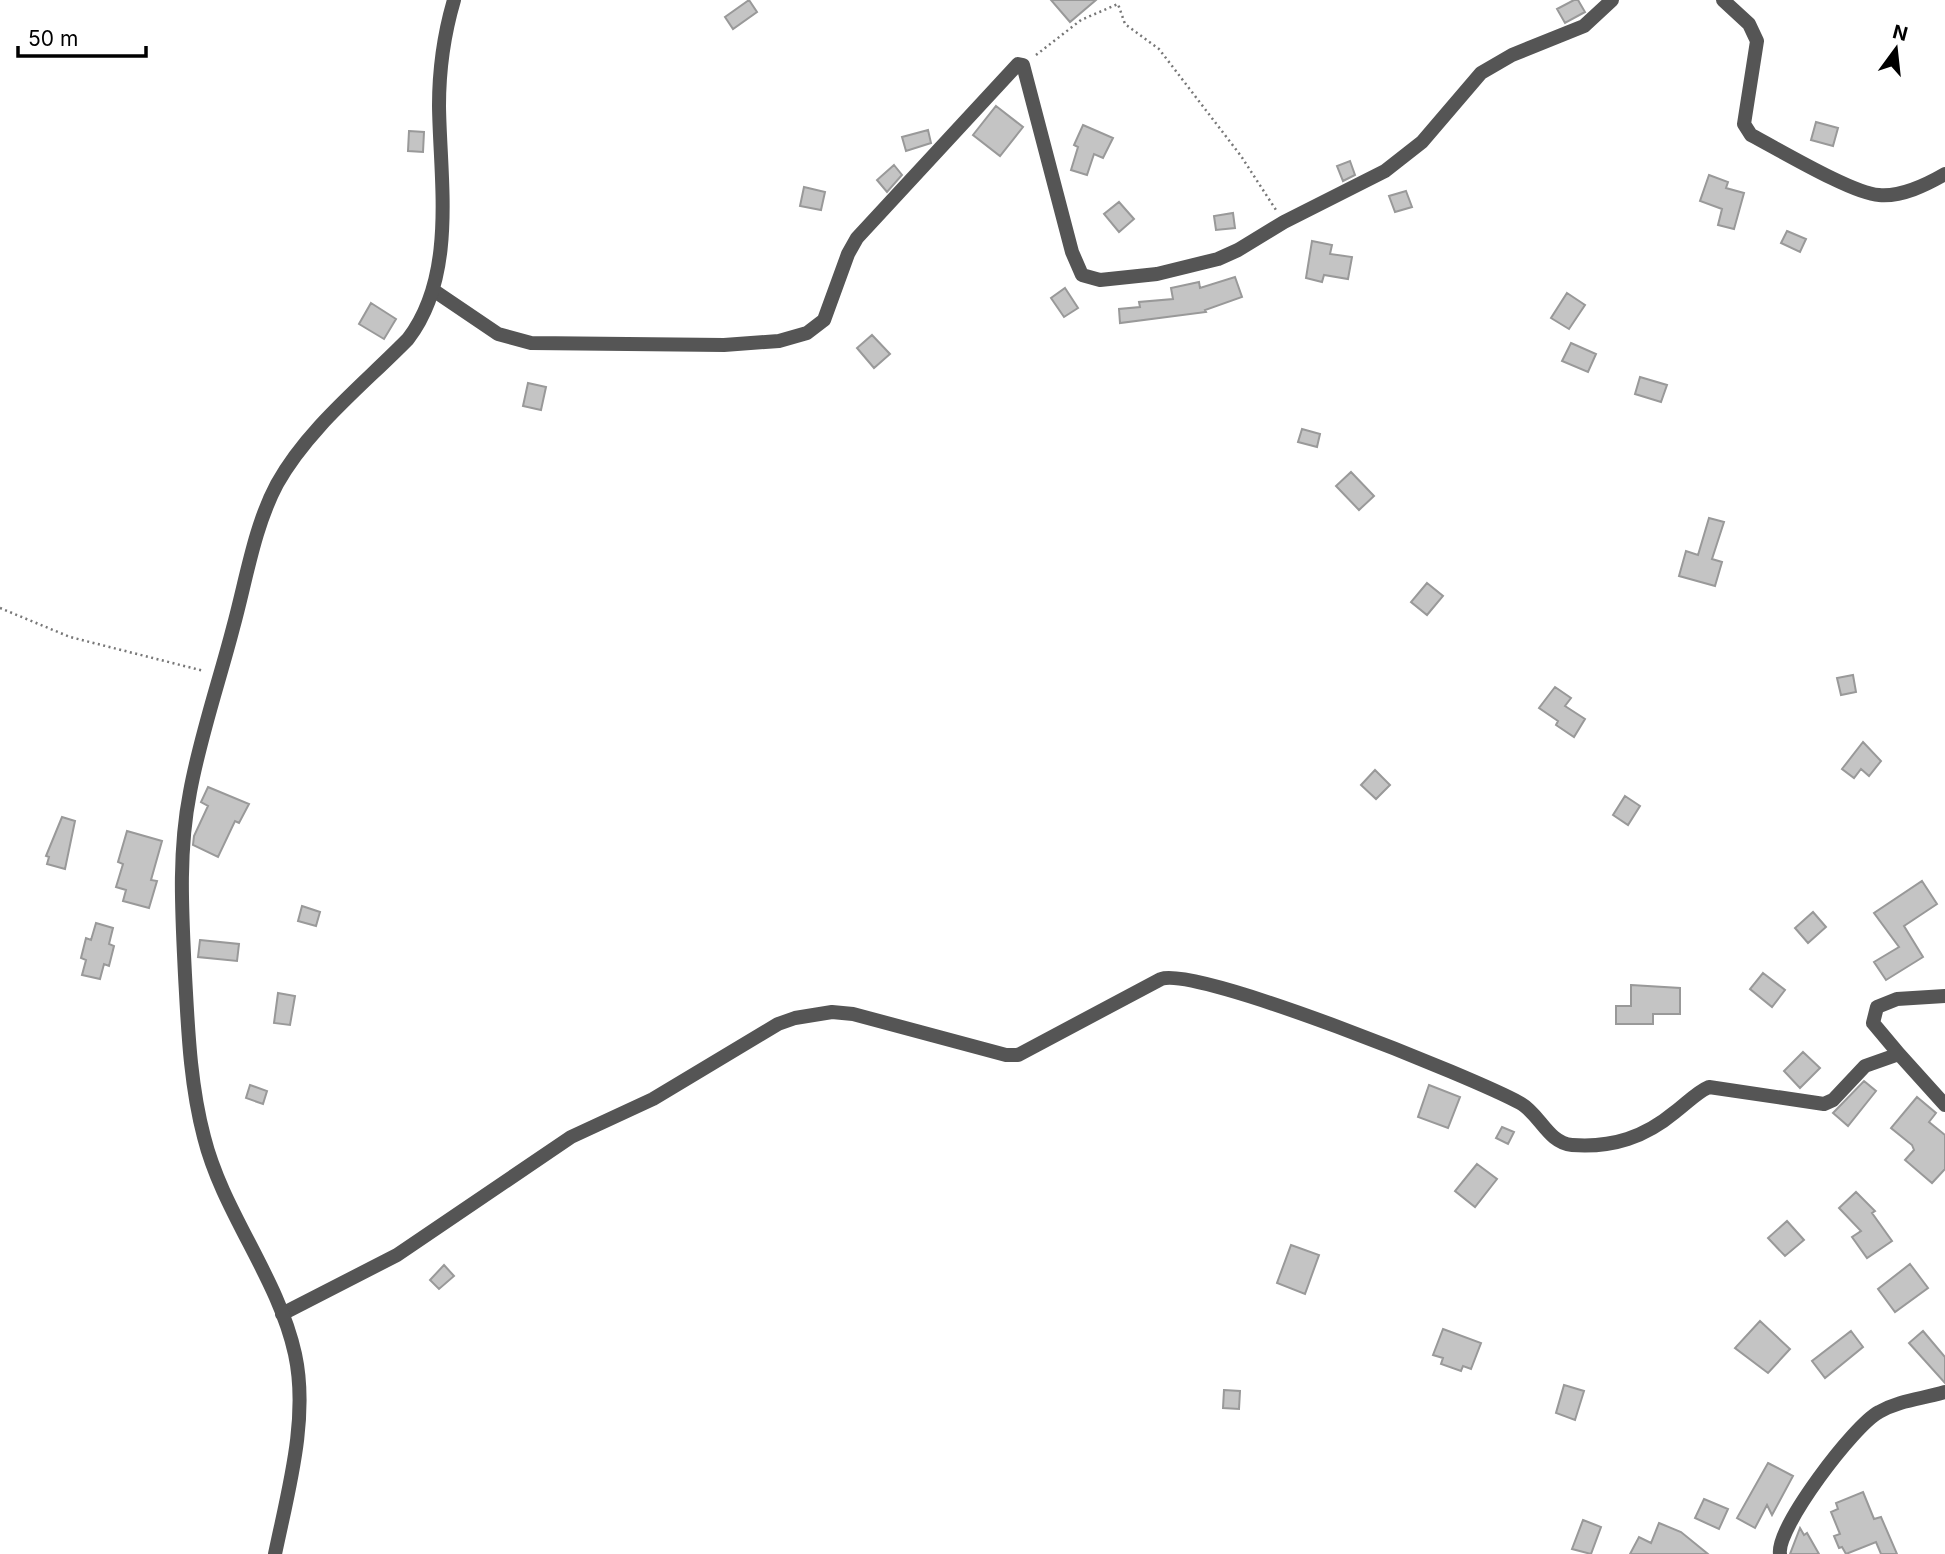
<svg xmlns="http://www.w3.org/2000/svg" width="1945" height="1554" viewBox="0 0 1945 1554" font-family="Inter,sans-serif">
	<style>
		.building { fill: #c4c4c4; stroke: #999; stroke-width: 2 }
		.lines { fill: none; stroke-linecap: round; stroke-linejoin: round }
		.path { stroke: #777; stroke-width: 2.5; stroke-dasharray: 2 3.5; stroke-linecap: butt }
		.minor { stroke: #555; stroke-width: 14 }
		.tertiary { stroke: #555; stroke-width: 14 }
	</style>
	<rect width="100%" height="100%" fill="#fff"/>
	<path class="building" d="M 749,0 L 757,12 L 733,29 L 725,17 Z
		M 1051,0 L 1096,0 L 1070,22 Z
		M 1574,0 L 1578,0 L 1585,12 L 1565,23 L 1557,9 Z
		M 996,106 L 1023,127 L 1000,156 L 973,135 Z
		M 1816,122 L 1838,128 L 1833,146 L 1811,140 Z
		M 1083,125 L 1113,138 L 1103,158 L 1094,154 L 1087,175 L 1071,170 L 1078,147 L 1074,145 Z
		M 928,130 L 931,143 L 906,151 L 902,137 Z
		M 409,131 L 424,132 L 423,152 L 408,151 Z
		M 1350,161 L 1355,175 L 1343,181 L 1337,166 Z
		M 894,165 L 902,175 L 887,192 L 877,180 Z
		M 1709,175 L 1728,182 L 1726,188 L 1744,193 L 1734,229 L 1718,225 L 1722,209 L 1700,201 Z
		M 804,187 L 825,192 L 821,210 L 800,206 Z
		M 1406,191 L 1412,207 L 1395,212 L 1389,196 Z
		M 1119,202 L 1134,219 L 1119,232 L 1104,214 Z
		M 1233,213 L 1235,228 L 1216,230 L 1214,216 Z
		M 1787,231 L 1806,239 L 1800,252 L 1781,243 Z
		M 1312,241 L 1332,245 L 1330,254 L 1352,257 L 1348,279 L 1324,275 L 1322,282 L 1306,278 Z
		M 1235,277 L 1242,297 L 1205,310 L 1206,312 L 1120,323 L 1119,309 L 1140,307 L 1139,302 L 1173,299 L 1171,288 L 1199,282 L 1200,288 Z
		M 1065,288 L 1078,308 L 1064,317 L 1051,298 Z
		M 1567,293 L 1585,305 L 1569,329 L 1551,318 Z
		M 371,303 L 396,319 L 384,339 L 359,324 Z
		M 872,335 L 890,354 L 874,368 L 857,348 Z
		M 1571,343 L 1596,354 L 1588,372 L 1562,361 Z
		M 1640,377 L 1667,385 L 1661,402 L 1635,394 Z
		M 528,383 L 546,387 L 541,410 L 523,406 Z
		M 1302,429 L 1320,434 L 1317,447 L 1298,442 Z
		M 1351,472 L 1374,496 L 1359,510 L 1336,486 Z
		M 1709,518 L 1724,522 L 1712,559 L 1722,562 L 1715,586 L 1679,576 L 1686,551 L 1698,555 Z
		M 1427,583 L 1443,596 L 1427,615 L 1411,602 Z
		M 1853,675 L 1856,692 L 1841,695 L 1837,678 Z
		M 1555,687 L 1571,698 L 1565,706 L 1585,719 L 1574,737 L 1556,725 L 1558,721 L 1539,708 Z
		M 1863,742 L 1881,761 L 1869,776 L 1861,769 L 1854,778 L 1842,769 Z
		M 1375,770 L 1390,785 L 1376,799 L 1361,785 Z
		M 208,787 L 249,804 L 239,823 L 235,821 L 218,857 L 193,845 L 194,836 L 208,806 L 201,802 Z
		M 1625,796 L 1640,806 L 1628,825 L 1613,815 Z
		M 62,817 L 75,821 L 65,869 L 47,864 L 49,857 L 46,856 Z
		M 127,831 L 162,841 L 151,880 L 157,881 L 149,908 L 123,901 L 126,890 L 116,887 L 123,864 L 118,862 Z
		M 1922,881 L 1937,904 L 1904,926 L 1923,957 L 1886,980 L 1874,962 L 1899,947 L 1874,913 Z
		M 302,906 L 320,912 L 316,926 L 298,921 Z
		M 1813,912 L 1826,927 L 1808,943 L 1795,928 Z
		M 96,923 L 113,928 L 109,944 L 114,946 L 109,966 L 104,964 L 100,979 L 82,975 L 86,960 L 81,958 L 86,938 L 91,940 Z
		M 200,940 L 239,944 L 237,961 L 198,957 Z
		M 1763,973 L 1785,990 L 1772,1007 L 1750,989 Z
		M 1631,985 L 1680,988 L 1680,1014 L 1653,1014 L 1653,1024 L 1616,1024 L 1616,1006 L 1631,1006 Z
		M 278,993 L 295,996 L 290,1025 L 274,1023 Z
		M 1803,1052 L 1820,1068 L 1800,1088 L 1784,1071 Z
		M 1864,1081 L 1876,1091 L 1848,1126 L 1833,1113 Z
		M 250,1085 L 267,1091 L 263,1104 L 246,1098 Z
		M 1429,1085 L 1460,1097 L 1448,1128 L 1418,1117 Z
		M 1917,1097 L 1936,1113 L 1929,1122 L 1945,1135 L 1945,1169 L 1932,1183 L 1905,1160 L 1914,1150 L 1912,1145 L 1891,1128 Z
		M 1502,1127 L 1514,1132 L 1508,1144 L 1496,1138 Z
		M 1477,1164 L 1497,1179 L 1475,1207 L 1455,1191 Z
		M 1856,1192 L 1875,1211 L 1872,1213 L 1892,1241 L 1867,1258 L 1852,1237 L 1861,1231 L 1839,1208 Z
		M 1787,1221 L 1804,1240 L 1785,1256 L 1768,1238 Z
		M 1291,1245 L 1319,1255 L 1305,1294 L 1277,1283 Z
		M 1910,1264 L 1928,1288 L 1895,1312 L 1878,1289 Z
		M 444,1265 L 454,1276 L 439,1289 L 430,1280 Z
		M 1760,1321 L 1790,1349 L 1768,1373 L 1735,1348 Z
		M 1443,1329 L 1481,1343 L 1471,1369 L 1463,1366 L 1461,1371 L 1441,1364 L 1443,1358 L 1433,1355 Z
		M 1851,1331 L 1863,1347 L 1825,1378 L 1812,1361 Z
		M 1923,1331 L 1945,1357 L 1945,1383 L 1909,1343 Z
		M 1564,1385 L 1584,1391 L 1575,1420 L 1556,1413 Z
		M 1224,1390 L 1240,1391 L 1239,1409 L 1223,1408 Z
		M 1768,1463 L 1793,1476 L 1772,1515 L 1767,1505 L 1755,1528 L 1737,1518 Z
		M 1863,1492 L 1874,1519 L 1881,1517 L 1897,1554 L 1881,1554 L 1876,1542 L 1846,1554 L 1842,1547 L 1839,1548 L 1834,1536 L 1840,1534 L 1831,1512 L 1838,1509 L 1836,1503 Z
		M 1704,1499 L 1728,1509 L 1719,1529 L 1695,1518 Z
		M 1583,1520 L 1601,1527 L 1591,1554 L 1572,1549 Z
		M 1659,1523 L 1681,1532 L 1708,1554 L 1630,1554 L 1639,1537 L 1651,1543 Z
		M 1800,1528 L 1804,1535 L 1807,1533 L 1819,1554 L 1790,1554 Z"/>
	<g class="lines">
		<path class="path" d="M 1036,55 L 1081,20 L 1118,4 L 1125,24 L 1159,49 L 1241,156 L 1276,210
			M 0,608 L 70,637 L 204,671"/>
		<path class="minor" d="M 1723,0 L 1749,24 L 1757,41 L 1744,124 L 1751,135 C 1778,149 1853,194 1879,195 C 1902,197 1926,185 1945,174
			M 433,290 L 498,334 L 531,343 L 724,345 L 779,341 L 807,333 L 824,320 L 848,254 L 857,238 L 1018,64 L 1023,65 L 1072,252 L 1082,275 L 1100,280 L 1157,274 L 1218,259 L 1238,250 L 1284,222 L 1385,171 L 1422,142 L 1481,73 L 1512,55 L 1584,26 L 1612,0
			M 1899,1054 L 1873,1023 L 1877,1007 L 1897,999 L 1945,996
			M 282,1314 L 397,1255 L 571,1137 L 653,1099 L 778,1024 L 795,1018 L 832,1012 L 853,1014 L 1006,1055 L 1018,1055 L 1161,979 C 1198,966 1475,1078 1520,1103 C 1540,1114 1548,1143 1572,1145 C 1613,1148 1645,1137 1675,1112 C 1686,1104 1697,1092 1709,1087 L 1824,1104 L 1833,1100 L 1865,1066 L 1899,1054 L 1945,1105
			M 1780,1554 C 1776,1528 1854,1425 1879,1412 C 1900,1400 1922,1399 1945,1392"/>
		<path class="tertiary" d="M 275,1554 C 288,1491 309,1418 295,1354 C 278,1277 223,1213 204,1137 C 190,1084 188,1029 185,975 C 182,913 178,853 190,792 C 200,737 219,682 233,628 C 246,581 254,527 277,484 C 308,428 364,384 408,339 C 457,275 440,181 439,106 C 439,70 444,34 454,0"/>
	</g>
	<g transform="translate(1896 49) rotate(15)" stroke="#ffffff" stroke-width="5" paint-order="stroke">
	<path d="M0-5L12 26L0 18L-12 26Z" fill="#000000"/>
	<text y="-10" font-size="19" font-weight="bold" text-anchor="middle" fill="#000000">N</text>
	</g>
	<path d="M18 46v10h128v-10" fill="none" stroke="#000000" stroke-width="3.5"/>
	<text x="28" y="46" font-size="21" fill="#000000" stroke="#ffffff" stroke-width="5" paint-order="stroke">50 m</text>
</svg>
